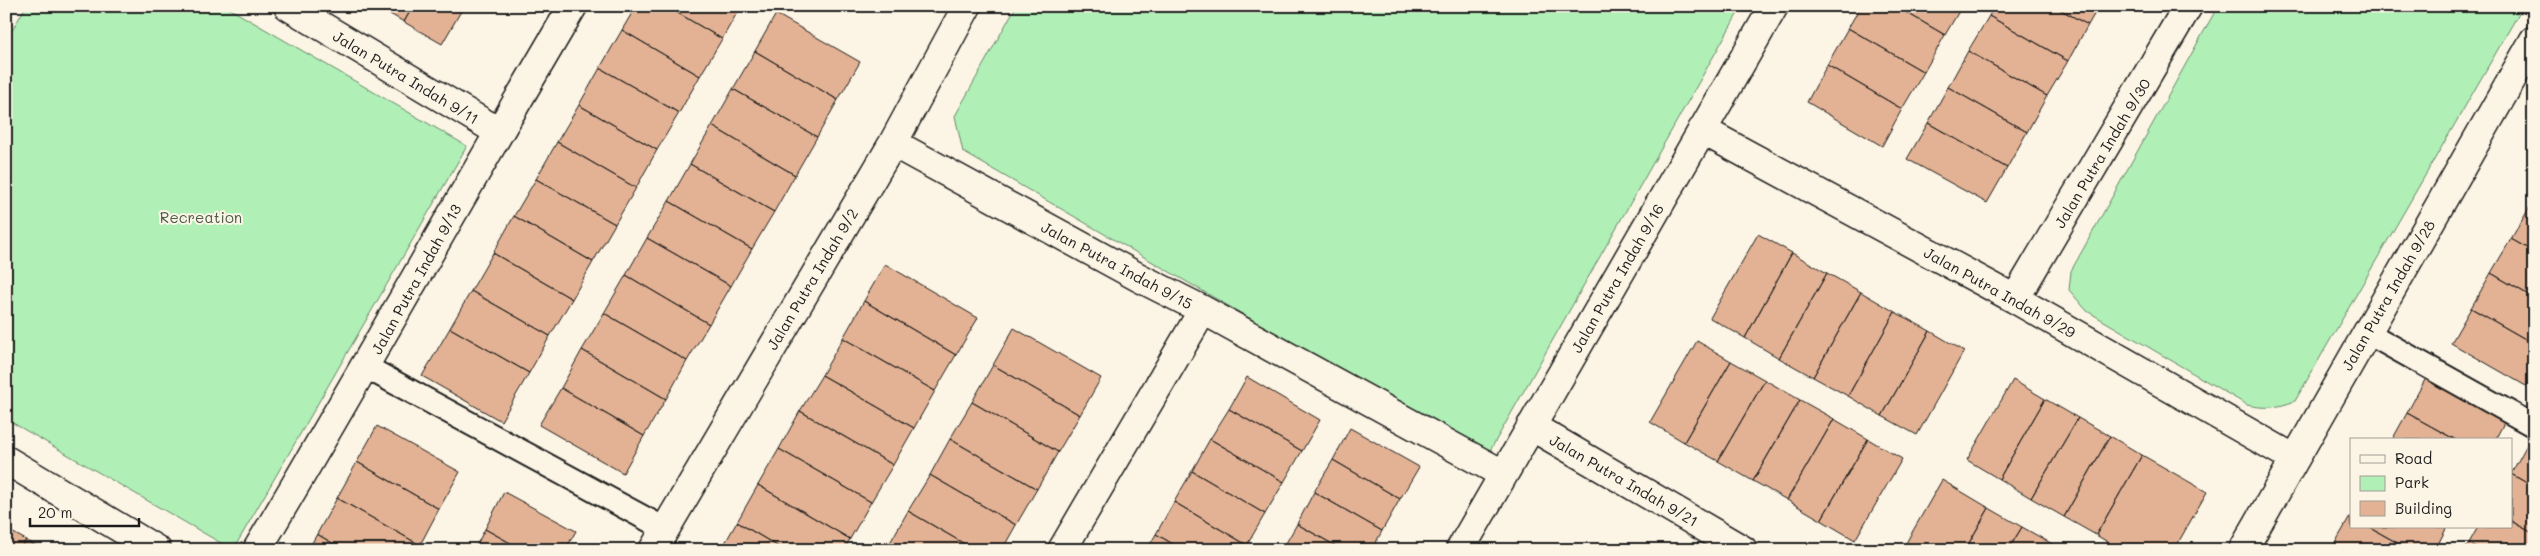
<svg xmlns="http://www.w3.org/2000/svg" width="2540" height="556" viewBox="0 0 2540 556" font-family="Mali,sans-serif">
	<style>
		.green { fill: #b0efb6; stroke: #668669 }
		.building { fill: #e3b294; stroke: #1c1c1c }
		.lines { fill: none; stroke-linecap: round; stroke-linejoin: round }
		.service-casing { stroke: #1c1c1c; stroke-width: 26 }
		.minor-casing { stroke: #1c1c1c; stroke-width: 31 }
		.service { stroke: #fcf5e5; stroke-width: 22 }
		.minor { stroke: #fcf5e5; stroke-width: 28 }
		.labels { text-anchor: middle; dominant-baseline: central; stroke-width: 4; stroke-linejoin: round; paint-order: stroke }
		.street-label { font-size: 15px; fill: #1c1c1c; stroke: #fcf5e5 }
		.park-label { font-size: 15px; fill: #485b4a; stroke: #fcf5e5 }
	</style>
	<rect width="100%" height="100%" fill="#fcf5e5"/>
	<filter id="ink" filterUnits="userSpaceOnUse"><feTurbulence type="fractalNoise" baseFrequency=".02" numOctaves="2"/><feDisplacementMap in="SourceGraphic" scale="10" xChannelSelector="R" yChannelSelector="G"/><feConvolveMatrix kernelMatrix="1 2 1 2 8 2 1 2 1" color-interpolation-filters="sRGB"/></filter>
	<g filter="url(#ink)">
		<path class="green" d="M 26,6 L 225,6 L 467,146 L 233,550 L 6,419 L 6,41 Z
			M 1016,6 L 1742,6 L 1487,456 L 963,152 L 955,116 Z
			M 2218,6 L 2523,6 L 2295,401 C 2277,408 2265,409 2247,405 L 2087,311 L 2069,290 L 2071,271 Z"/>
		<path class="building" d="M 376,6 L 413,6 L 404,22 Z
			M 413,6 L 464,6 L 442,44 L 404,22 Z
			M 636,6 L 666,6 L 722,39 L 700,76 L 622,30 Z
			M 666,6 L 741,6 L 722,39 Z
			M 1861,6 L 1895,6 L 1945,35 L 1924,72 L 1848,28 Z
			M 1895,6 L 1962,6 L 1945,35 Z
			M 1994,6 L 2054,6 L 2088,25 L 2068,61 L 1989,16 Z
			M 2054,6 L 2099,6 L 2088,25 Z
			M 776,14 L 860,62 L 838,100 L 755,51 Z
			M 1989,16 L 2068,61 L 2047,96 L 1968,51 Z
			M 1848,28 L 1924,72 L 1902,109 L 1827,65 Z
			M 622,30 L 700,76 L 679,113 L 600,68 Z
			M 755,51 L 838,100 L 817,137 L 733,89 Z
			M 1968,51 L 2047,96 L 2027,132 L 1948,87 Z
			M 1827,65 L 1902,109 L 1882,146 L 1807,102 Z
			M 600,68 L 679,113 L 657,150 L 579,105 Z
			M 1948,87 L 2027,132 L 2007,168 L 1928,123 Z
			M 733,89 L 817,137 L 795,175 L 712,126 Z
			M 579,105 L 657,150 L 636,188 L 557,142 Z
			M 1928,123 L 2007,168 L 1987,203 L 1907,159 Z
			M 712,126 L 795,175 L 774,212 L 690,164 Z
			M 557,142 L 636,188 L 615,224 L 536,179 Z
			M 690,164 L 774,212 L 752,249 L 669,201 Z
			M 536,179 L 615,224 L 593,262 L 514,216 Z
			M 669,201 L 752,249 L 731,286 L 647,238 Z
			M 2531,205 L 2534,206 L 2534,252 L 2511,239 Z
			M 514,216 L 593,262 L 572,299 L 493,253 Z
			M 1758,234 L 1792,253 L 1745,338 L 1710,318 Z
			M 647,238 L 731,286 L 709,324 L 626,275 Z
			M 2511,239 L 2534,252 L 2534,298 L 2491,273 Z
			M 493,253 L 572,299 L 550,336 L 471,291 Z
			M 1792,253 L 1827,273 L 1779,358 L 1745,338 Z
			M 885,264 L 978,318 L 956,355 L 864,301 Z
			M 1827,273 L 1861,292 L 1813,377 L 1779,358 Z
			M 2491,273 L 2534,298 L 2534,344 L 2471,308 Z
			M 626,275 L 709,324 L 687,361 L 604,313 Z
			M 471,291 L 550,336 L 529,373 L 450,328 Z
			M 1861,292 L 1895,312 L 1848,396 L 1813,377 Z
			M 864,301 L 956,355 L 935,391 L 843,338 Z
			M 2471,308 L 2534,344 L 2534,373 L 2526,386 L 2451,343 Z
			M 1895,312 L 1930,331 L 1882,416 L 1848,396 Z
			M 604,313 L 687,361 L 666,399 L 582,350 Z
			M 450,328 L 529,373 L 501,421 L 422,376 Z
			M 1014,328 L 1101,378 L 1080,415 L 993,365 Z
			M 1930,331 L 1964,351 L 1917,435 L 1882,416 Z
			M 843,338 L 935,391 L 914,428 L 822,375 Z
			M 1697,341 L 1731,361 L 1684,442 L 1650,422 Z
			M 582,350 L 666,399 L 644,436 L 561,388 Z
			M 1731,361 L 1765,380 L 1718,461 L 1684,442 Z
			M 993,365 L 1080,415 L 1058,452 L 972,402 Z
			M 822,375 L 914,428 L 893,465 L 800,411 Z
			M 1247,377 L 1320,420 L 1302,451 L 1229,409 Z
			M 2426,378 L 2505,421 L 2495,440 L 2456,440 L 2407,413 Z
			M 1765,380 L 1800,400 L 1753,481 L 1718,461 Z
			M 2013,380 L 2045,399 L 1999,479 L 1967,460 Z
			M 561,388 L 644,436 L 623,473 L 539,425 Z
			M 2045,399 L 2078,418 L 2031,498 L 1999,479 Z
			M 1800,400 L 1834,419 L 1787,500 L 1753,481 Z
			M 972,402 L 1058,452 L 1037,489 L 950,439 Z
			M 1229,409 L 1302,451 L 1284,482 L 1210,439 Z
			M 800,411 L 893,465 L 871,502 L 779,449 Z
			M 2407,413 L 2456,440 L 2392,440 Z
			M 2078,418 L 2110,436 L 2064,517 L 2031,498 Z
			M 1834,419 L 1868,439 L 1821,520 L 1787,500 Z
			M 377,426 L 460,472 L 439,509 L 357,462 Z
			M 1350,428 L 1419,467 L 1400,499 L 1333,460 Z
			M 2110,436 L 2142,455 L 2096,535 L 2064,517 Z
			M 950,439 L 1037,489 L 1016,525 L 930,475 Z
			M 1210,439 L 1284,482 L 1265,514 L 1192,471 Z
			M 1868,439 L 1902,459 L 1855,540 L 1821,520 Z
			M 2530,439 L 2534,441 L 2534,487 L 2511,474 Z
			M 779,449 L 871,502 L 850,539 L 758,485 Z
			M 2142,455 L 2207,492 L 2174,550 L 2121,550 L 2096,535 Z
			M 1333,460 L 1400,499 L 1382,531 L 1314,492 Z
			M 357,462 L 439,509 L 420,545 L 337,498 Z
			M 1192,471 L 1265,514 L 1247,545 L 1174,502 Z
			M 2511,474 L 2534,487 L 2534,534 L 2511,521 Z
			M 930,475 L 1016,525 L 1002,550 L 975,550 L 908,511 Z
			M 1942,480 L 1989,508 L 1965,550 L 1902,550 Z
			M 758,485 L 850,539 L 844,550 L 784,550 L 737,522 Z
			M 504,492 L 576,531 L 565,550 L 523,550 L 485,529 Z
			M 1314,492 L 1382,531 L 1372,550 L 1343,550 L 1297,524 Z
			M 337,498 L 420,545 L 417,550 L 344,550 L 317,534 Z
			M 1174,502 L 1247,545 L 1245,550 L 1183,550 L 1156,534 Z
			M 1989,508 L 2022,527 L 2008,550 L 1965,550 Z
			M 908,511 L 975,550 L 890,550 L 887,548 Z
			M 2350,517 L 2351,527 L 2369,527 L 2410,550 L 2331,550 Z
			M 2511,521 L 2534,534 L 2534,550 L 2481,550 L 2469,543 L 2478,527 L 2511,527 Z
			M 737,522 L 784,550 L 721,550 Z
			M 1297,524 L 1343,550 L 1282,550 Z
			M 2022,527 L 2054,545 L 2051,550 L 2008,550 Z
			M 2369,527 L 2447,527 L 2435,550 L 2410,550 Z
			M 6,529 L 26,540 L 20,550 L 6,550 Z
			M 485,529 L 523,550 L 474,550 Z
			M 317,534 L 344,550 L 308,550 Z
			M 1156,534 L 1183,550 L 1147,550 Z
			M 26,540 L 43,550 L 20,550 Z
			M 2469,543 L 2481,550 L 2465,550 Z
			M 2054,545 L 2062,550 L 2051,550 Z"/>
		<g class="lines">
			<g class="service-casing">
				<path id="service" d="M 2366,332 L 2534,426
					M 366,367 L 665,529"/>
			</g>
			<g class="minor-casing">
				<path id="minor" d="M 288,6 L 499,132
					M 1702,130 L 2015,299 L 2295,459
					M 893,143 L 1138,277 L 1203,310 L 1062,550
					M 2015,299 L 2188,6
					M 1203,310 L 1503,474
					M 1531,426 L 1743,550
					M 6,460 L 157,550
					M 257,550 C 364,370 466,187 573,6
					M 653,550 L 893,143 L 967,6
					M 1460,550 L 1774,6
					M 2243,550 L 2534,40"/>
			</g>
			<use href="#service" class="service"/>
			<use href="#minor" class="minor"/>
		</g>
	</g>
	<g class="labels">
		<g class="street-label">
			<text transform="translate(406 77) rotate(31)">Jalan Putra Indah 9/11</text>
			<text transform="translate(2102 153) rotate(-59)">Jalan Putra Indah 9/30</text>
			<text transform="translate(1117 265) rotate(28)">Jalan Putra Indah 9/15</text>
			<text transform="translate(1617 278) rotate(-60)">Jalan Putra Indah 9/16</text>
			<text transform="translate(416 279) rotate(-61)">Jalan Putra Indah 9/13</text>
			<text transform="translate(812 279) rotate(-59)">Jalan Putra Indah 9/2</text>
			<text transform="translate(2000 292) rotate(29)">Jalan Putra Indah 9/29</text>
			<text transform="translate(2388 295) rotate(-60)">Jalan Putra Indah 9/28</text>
			<text transform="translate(1624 480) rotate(30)">Jalan Putra Indah 9/21</text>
		</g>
		<g class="park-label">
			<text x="201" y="217">Recreation</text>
		</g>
	</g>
	<rect width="2540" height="556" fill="none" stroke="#fcf5e5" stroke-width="25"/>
	<rect x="12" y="12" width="2515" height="531" fill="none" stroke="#1c1c1c" stroke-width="2" filter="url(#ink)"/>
	<rect x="2350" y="438" width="162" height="90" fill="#fcf5e5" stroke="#a29e95"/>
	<rect x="2360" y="455" width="25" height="8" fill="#fcf5e5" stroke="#a29e95"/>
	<text x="2395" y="464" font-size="15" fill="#1c1c1c">Road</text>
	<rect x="2360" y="476" width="25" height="15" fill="#b0efb6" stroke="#a29e95"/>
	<text x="2395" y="488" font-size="15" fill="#1c1c1c">Park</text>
	<rect x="2360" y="501" width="25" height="15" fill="#e3b294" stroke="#a29e95"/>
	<text x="2395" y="514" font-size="15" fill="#1c1c1c">Building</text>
	<path d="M30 518v8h109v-8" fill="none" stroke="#1c1c1c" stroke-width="2.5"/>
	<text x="38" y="518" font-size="15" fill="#1c1c1c" stroke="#fcf5e5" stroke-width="4" paint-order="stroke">20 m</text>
</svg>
